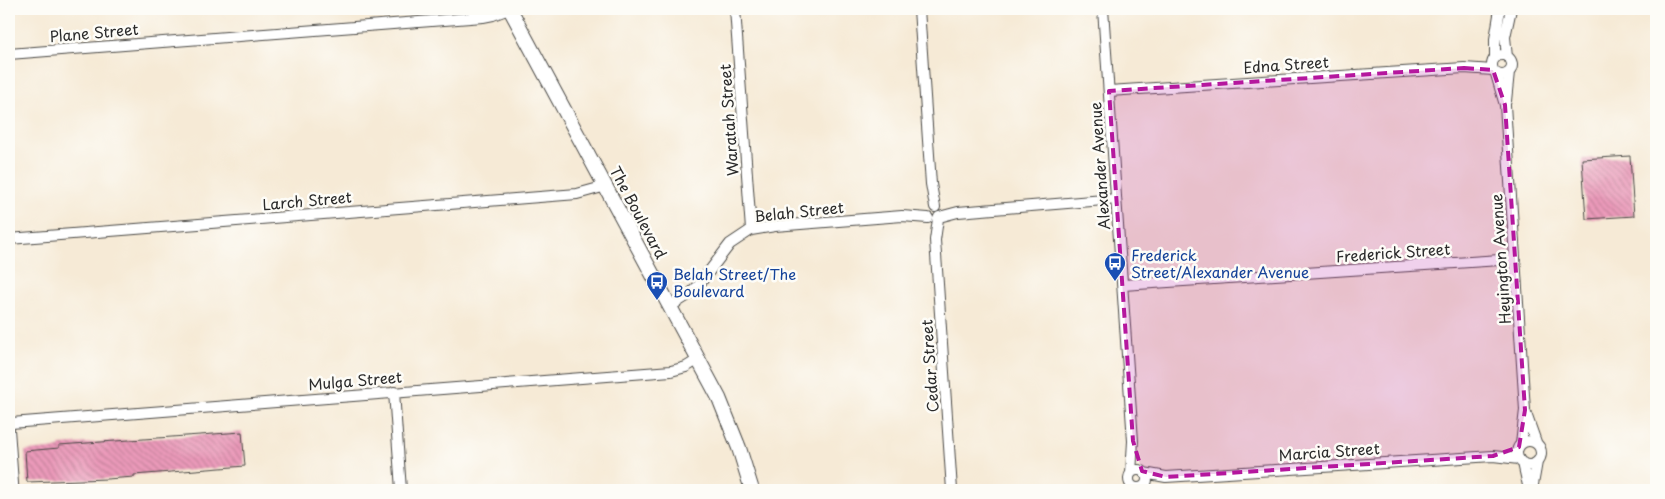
<svg xmlns="http://www.w3.org/2000/svg" width="1665" height="499" viewBox="0 0 1665 499" font-family="'Playpen Sans',sans-serif">
	<style>
		.building { fill: url(#building-back-hatch) }
		.lines { fill: none; stroke-linecap: round; stroke-linejoin: round }
		.lane-casing { stroke: #494845; stroke-width: 7 }
		.street-casing { stroke: #494845; stroke-width: 12 }
		.secondary-casing { stroke: #494845; stroke-width: 16 }
		.lane { stroke: #fff; stroke-width: 5 }
		.street { stroke: #fff; stroke-width: 10 }
		.secondary { stroke: #fff; stroke-width: 14 }
		.marked { fill: #b5179e; fill-opacity: 0.2; stroke: #b5179e; stroke-width: 4; stroke-dasharray: 10 6; stroke-linejoin: round }
		.labels { text-anchor: middle; dominant-baseline: central; stroke-width: 5; stroke-linejoin: round; paint-order: stroke }
		.street-label { font-size: 15px; fill: #2b2b2b; stroke: #fdfcf7 }
		.transit-label { font-size: 15px; fill: #164399; stroke: #fdfcf7; text-anchor: start }
	</style>
	<defs>
		<pattern id="building-back-hatch" width="6" height="6" patternUnits="userSpaceOnUse" patternTransform="scale(1.25)"><rect width="6" height="6" fill="#eb9aba"/><path d="M-1 5l2 2M0 0l6 6M5-1l2 2" fill="none" stroke="#bf7e97"/></pattern>
	</defs>
	<rect width="100%" height="100%" fill="#fdfcf7"/>
	<filter id="ink" filterUnits="userSpaceOnUse"><feTurbulence type="fractalNoise" baseFrequency=".02" numOctaves="2"/><feDisplacementMap in="SourceGraphic" scale="10" xChannelSelector="R" yChannelSelector="G"/><feConvolveMatrix kernelMatrix="1 2 1 2 8 2 1 2 1" color-interpolation-filters="sRGB"/></filter>
	<filter id="wash" filterUnits="userSpaceOnUse"><feTurbulence type="fractalNoise" baseFrequency=".0096" numOctaves="4" result="noise"/><feDisplacementMap in="SourceGraphic" scale="20" xChannelSelector="R" yChannelSelector="G"/><feGaussianBlur stdDeviation="1.12" result="paint"/><feColorMatrix in="noise" values="0 0 0 0 0 0 0 0 0 0 0 0 0 0 0 0 0 1.4 0 .05"/><feComposite in="paint" operator="in"/></filter>
	<g filter="url(#wash)">
		<rect width="100%" height="100%" fill="#f6ead6"/>
		<g id="blocks">
			<path class="building" d="M 1630,156 L 1634,216 L 1586,219 L 1582,159 Z
				M 242,432 L 245,466 L 134,475 L 134,477 L 107,479 L 27,482 L 25,451 L 59,448 L 59,445 Z"/>
		</g>
	</g>
	<g filter="url(#ink)">
		<use href="#blocks" fill-opacity="0" stroke="#494845" stroke-width="1"/>
		<g class="lines">
			<g class="lane-casing">
				<path id="lane" d="M 9,395 L 16,490"/>
			</g>
			<g class="street-casing">
				<path id="street" d="M 735,9 L 751,230
					M 919,9 L 931,184 L 935,207
					M 1103,9 L 1133,441 L 1131,473
					M 9,54 L 483,17 L 493,15 L 509,9
					M1492 65a10 10 0 1 1 20 0a10 10 0 1 1-20 0Z
					M 1507,57 L 1505,37 L 1511,9
					M 1495,58 L 1495,39 L 1500,9
					M 1496,74 L 1505,105 L 1525,410 L 1521,444
					M 1109,91 L 1464,68 L 1493,70
					M 1506,101 L 1509,72
					M 939,217 L 958,212 L 1116,199
					M 938,219 L 935,240 L 952,490
					M 9,239 L 577,194 L 606,186
					M 1123,285 L 1515,259
					M 671,306 L 690,294 L 698,286 L 730,244 L 751,230 L 775,226 L 902,216 L 928,218
					M 394,392 L 401,490
					M 1525,411 L 1536,442
					M 11,423 L 671,371 L 686,367 L 699,359
					M1517 453a12 12 0 1 1 24 0a12 12 0 1 1-24 0Z
					M 1523,463 L 1529,490
					M1129 479a9 9 0 1 1 18 0a9 9 0 1 1-18 0Z
					M 1144,473 L 1166,477 L 1493,456 L 1519,459
					M 1532,490 L 1537,462"/>
			</g>
			<g class="secondary-casing">
				<path id="secondary" d="M 510,9 L 719,398 L 739,448 L 752,490"/>
			</g>
			<use href="#lane" class="lane"/>
			<use href="#street" class="street"/>
			<use href="#secondary" class="secondary"/>
		</g>
	</g>
	<path class="marked" d="M 1464,68 L 1493,70 L 1505,105 L 1525,410 L 1519,447 L 1493,456 L 1166,477 L 1142,471 L 1133,441 L 1109,91 Z"/>
	<defs>
		<g id="bus-pin" transform="scale(1.125)"><path d="M0 17L-7.5 6A9.5 9.5 0 1 1 7.5 6Z" fill="#1a4fb4" stroke="#fdfcf7"/><path d="M-5-6H5V4H4V6H2V4H-2V6H-4V4H-5ZM-3.5-4V0h7V-4ZM-3.5 1.2v1.5H-2V1.2ZM2 1.2v1.5H3.5V1.2Z" fill="#fff"/></g>
	</defs>
	<g fill-rule="evenodd">
		<use href="#bus-pin" x="1115" y="263"/>
		<use href="#bus-pin" x="657" y="282"/>
	</g>
	<g class="labels">
		<g class="street-label">
			<text transform="translate(94 32) rotate(-5)">Plane Street</text>
			<text transform="translate(1286 64) rotate(-4)">Edna Street</text>
			<text transform="translate(728 120) rotate(-94)">Waratah Street</text>
			<text transform="translate(1099 166) rotate(-94)">Alexander Avenue</text>
			<text transform="translate(307 200) rotate(-5)">Larch Street</text>
			<text transform="translate(799 211) rotate(-6)">Belah Street</text>
			<text transform="translate(639 212) rotate(62)">The Boulevard</text>
			<text transform="translate(1393 252) rotate(-4)">Frederick Street</text>
			<text transform="translate(1500 259) rotate(-94)">Heyington Avenue</text>
			<text transform="translate(929 366) rotate(-94)">Cedar Street</text>
			<text transform="translate(355 380) rotate(-5)">Mulga Street</text>
			<text transform="translate(1329 451) rotate(-4)">Marcia Street</text>
		</g>
		<g class="transit-label">
			<text x="1131" y="254">Frederick<tspan x="1131" dy="17">Street/Alexander Avenue</tspan></text>
			<text x="673" y="273">Belah Street/The<tspan x="673" dy="17">Boulevard</tspan></text>
		</g>
	</g>
	<rect width="1665" height="499" fill="none" stroke="#fdfcf7" stroke-width="30"/>
</svg>
